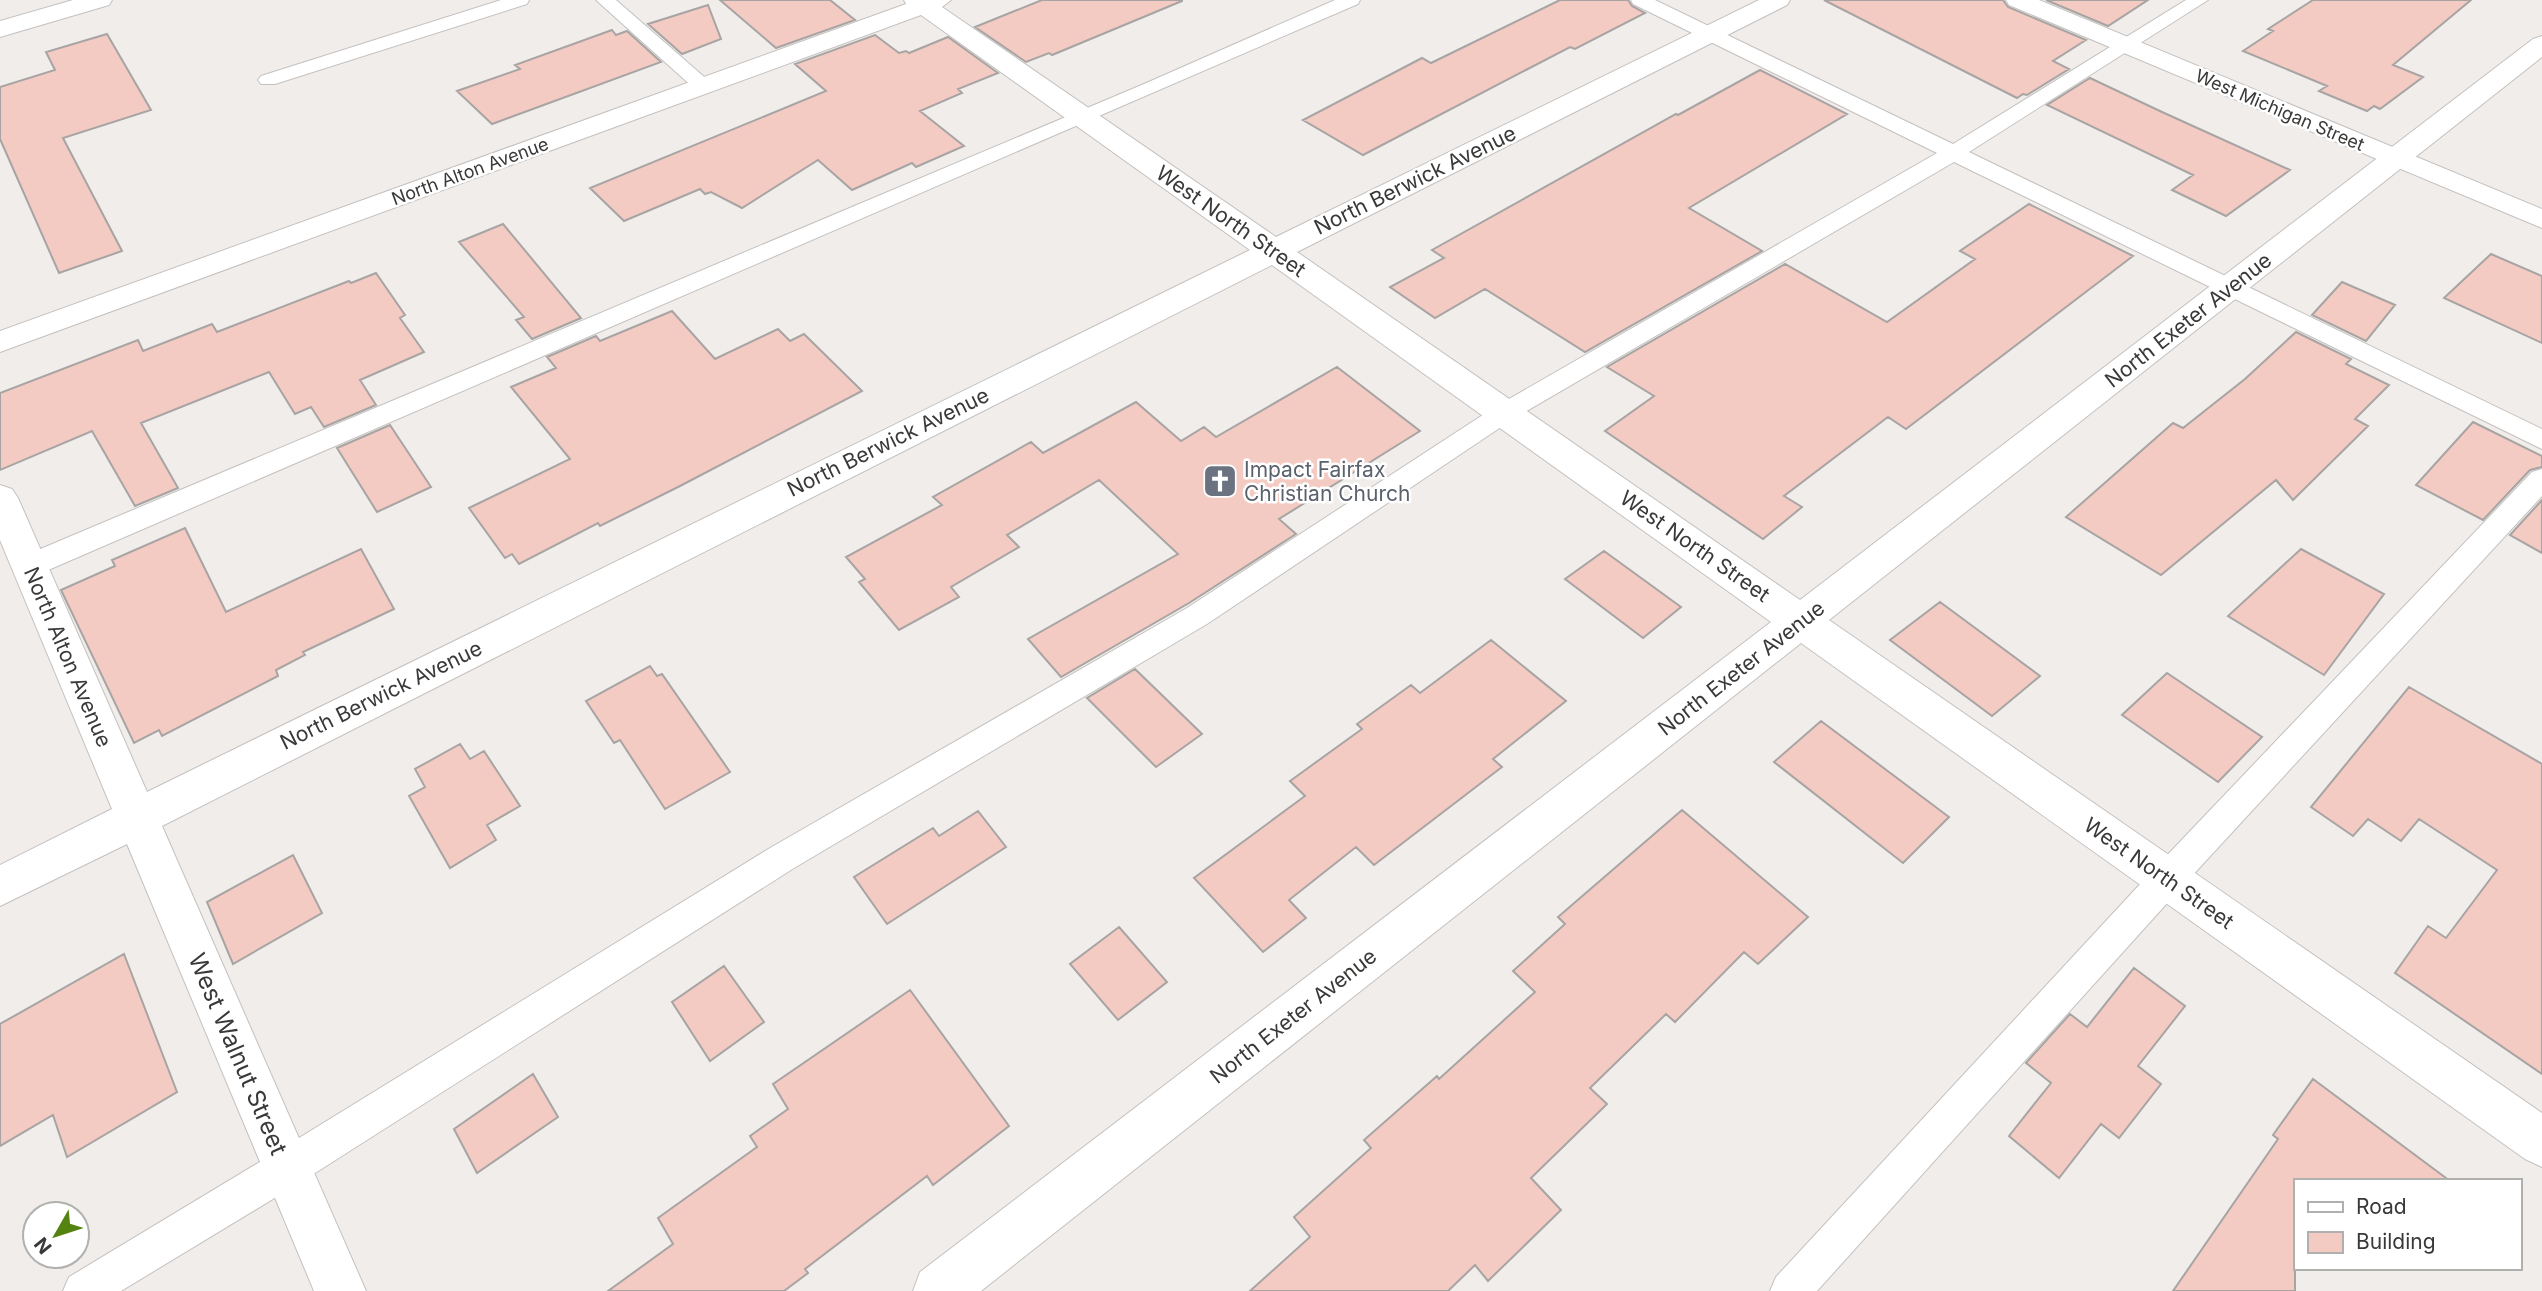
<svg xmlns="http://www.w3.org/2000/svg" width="2542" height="1291" viewBox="0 0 2542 1291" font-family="Inter,sans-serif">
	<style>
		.building { fill: #f4cbc3; stroke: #a7a4a3; stroke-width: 2 }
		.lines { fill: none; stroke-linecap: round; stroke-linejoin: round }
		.service-casing { stroke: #c4c1bf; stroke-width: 2 }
		.minor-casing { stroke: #c4c1bf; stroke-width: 2 }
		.tertiary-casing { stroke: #c4c1bf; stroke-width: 2 }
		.secondary-casing { stroke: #c4c1bf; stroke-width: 2 }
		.service { fill: #fff; fill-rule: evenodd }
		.minor { fill: #fff; fill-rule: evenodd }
		.tertiary { fill: #fff; fill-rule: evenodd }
		.secondary { fill: #fff; fill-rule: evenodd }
		.labels { text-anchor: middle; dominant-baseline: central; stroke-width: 5; stroke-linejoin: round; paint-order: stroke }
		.far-street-label { font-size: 18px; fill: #3a3938; stroke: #fff }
		.street-label { font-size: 21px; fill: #3a3938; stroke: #fff }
		.worship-label { font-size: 21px; fill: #5b616d; stroke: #fff; text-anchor: start }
		.near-street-label { font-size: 24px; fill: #3a3938; stroke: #fff }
	</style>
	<rect width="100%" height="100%" fill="#f0edeb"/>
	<path class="building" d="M 720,0 L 830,0 L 855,20 L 776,48 Z
		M 1042,0 L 1182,0 L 1182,1 L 1052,55 L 1049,53 L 1026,62 L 975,27 Z
		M 1560,0 L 1628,0 L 1632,6 L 1645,13 L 1575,49 L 1570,47 L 1363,155 L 1303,120 L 1422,58 L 1431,63 Z
		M 1824,0 L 2003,0 L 2008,7 L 2086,40 L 2053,61 L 2069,69 L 2027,95 L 2023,94 L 2017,98 Z
		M 2046,0 L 2148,0 L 2108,26 Z
		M 2313,0 L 2471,0 L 2393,65 L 2423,77 L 2380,109 L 2374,106 L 2367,111 L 2319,91 L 2327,86 L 2243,51 L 2273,31 L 2268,29 Z
		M 708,5 L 721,39 L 682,54 L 648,24 Z
		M 612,30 L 616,35 L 627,31 L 661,62 L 492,124 L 457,91 L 520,69 L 515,65 Z
		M 107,34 L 151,110 L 63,138 L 122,251 L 59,273 L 0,139 L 0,87 L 55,70 L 46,52 Z
		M 875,35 L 899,53 L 906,51 L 909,53 L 948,37 L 998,73 L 958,89 L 962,93 L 920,111 L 964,146 L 916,167 L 912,163 L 852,190 L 818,160 L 742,208 L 711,192 L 705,194 L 700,189 L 624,221 L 590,188 L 826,91 L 795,64 Z
		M 1760,70 L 1847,114 L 1689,208 L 1762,251 L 1585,352 L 1485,289 L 1435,318 L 1390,287 L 1444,258 L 1432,250 L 1676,114 L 1678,115 Z
		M 2090,78 L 2162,112 L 2290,170 L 2226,216 L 2172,190 L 2193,175 L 2047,105 Z
		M 2029,204 L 2133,256 L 1906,429 L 1888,417 L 1784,496 L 1802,507 L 1763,539 L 1605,431 L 1654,396 L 1607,367 L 1785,264 L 1887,322 L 1975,259 L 1960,251 Z
		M 503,224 L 581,318 L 532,339 L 516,320 L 524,317 L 459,242 Z
		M 2491,254 L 2542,276 L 2542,343 L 2444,298 Z
		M 376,273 L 405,315 L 400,318 L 424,352 L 360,380 L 376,405 L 324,427 L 311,407 L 295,414 L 269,372 L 141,423 L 178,488 L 135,506 L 92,431 L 0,470 L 0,393 L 138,340 L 143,351 L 212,324 L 217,332 L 349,281 L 351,283 Z
		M 2342,282 L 2395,305 L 2366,341 L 2312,315 Z
		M 672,311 L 715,359 L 778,329 L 790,341 L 804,334 L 862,391 L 680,486 L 600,526 L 598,523 L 519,564 L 512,554 L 505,558 L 469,508 L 570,459 L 511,387 L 556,368 L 547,357 L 596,336 L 600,341 Z
		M 2296,332 L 2351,359 L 2346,364 L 2389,385 L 2355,419 L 2368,426 L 2293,500 L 2276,480 L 2161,575 L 2066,517 L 2173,423 L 2183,428 L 2245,379 Z
		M 1337,367 L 1420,431 L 1279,519 L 1296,534 L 1189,603 L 1061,677 L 1028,639 L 1178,554 L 1099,480 L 1007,535 L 1019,547 L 951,587 L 959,597 L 899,630 L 859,582 L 865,579 L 846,557 L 942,505 L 933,497 L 1031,442 L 1043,453 L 1136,402 L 1181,441 L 1204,427 L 1216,437 Z
		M 2473,422 L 2542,456 L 2542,467 L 2530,470 L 2483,520 L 2416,485 Z
		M 390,425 L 431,487 L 377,512 L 337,448 Z
		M 2542,500 L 2542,553 L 2510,535 Z
		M 185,528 L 226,612 L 361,549 L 394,609 L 303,652 L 305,655 L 276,670 L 278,676 L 162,736 L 159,730 L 134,743 L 61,590 L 115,566 L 112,560 Z
		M 2301,549 L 2384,594 L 2324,675 L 2228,616 Z
		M 1604,551 L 1681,607 L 1643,638 L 1565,579 Z
		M 1940,602 L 2040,676 L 1992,716 L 1890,640 Z
		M 1491,640 L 1566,701 L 1493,759 L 1502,767 L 1374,865 L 1356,847 L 1289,900 L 1306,918 L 1263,952 L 1194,878 L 1305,796 L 1290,781 L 1362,729 L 1357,724 L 1411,685 L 1420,693 Z
		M 650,666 L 657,676 L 662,674 L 730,772 L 665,809 L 620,740 L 614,743 L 586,701 Z
		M 1135,669 L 1202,734 L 1156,767 L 1087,698 Z
		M 2167,673 L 2262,737 L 2218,782 L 2122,715 Z
		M 2409,687 L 2542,764 L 2542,1074 L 2395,973 L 2428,926 L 2446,938 L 2497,870 L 2419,819 L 2401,841 L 2368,819 L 2353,836 L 2311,807 Z
		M 1821,721 L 1949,817 L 1903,863 L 1774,762 Z
		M 460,744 L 470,759 L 484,751 L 520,806 L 487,825 L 496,840 L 450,868 L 409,796 L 425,787 L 415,769 Z
		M 1682,810 L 1808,917 L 1758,964 L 1744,952 L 1675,1022 L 1666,1014 L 1590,1088 L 1607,1104 L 1531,1178 L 1561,1210 L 1488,1281 L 1475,1265 L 1448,1291 L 1250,1291 L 1310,1237 L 1294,1217 L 1371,1148 L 1364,1140 L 1437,1076 L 1439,1079 L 1535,992 L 1513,971 L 1565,924 L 1558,917 Z
		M 978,811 L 1006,847 L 887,924 L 854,877 L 933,828 L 939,836 Z
		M 293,855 L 322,913 L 233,964 L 207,902 Z
		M 1119,927 L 1167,982 L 1118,1020 L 1070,964 Z
		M 124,954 L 177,1092 L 67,1157 L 53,1115 L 0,1146 L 0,1024 Z
		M 724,966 L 764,1022 L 710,1061 L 672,1002 Z
		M 2134,968 L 2185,1006 L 2138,1066 L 2161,1084 L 2119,1138 L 2101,1124 L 2059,1178 L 2009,1136 L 2051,1083 L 2026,1063 L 2070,1014 L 2087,1027 Z
		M 910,990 L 1009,1126 L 933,1185 L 927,1176 L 805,1269 L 808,1273 L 784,1291 L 608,1291 L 673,1244 L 658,1218 L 757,1147 L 750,1136 L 788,1109 L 773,1084 Z
		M 533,1074 L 558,1117 L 477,1173 L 454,1129 Z
		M 2313,1079 L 2450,1181 L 2295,1181 L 2295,1291 L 2173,1291 L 2278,1139 L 2273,1135 Z"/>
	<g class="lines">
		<g class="service-casing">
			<path id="service" d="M 501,0 L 529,0 L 527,4 L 275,84 L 261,84 L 258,80 L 261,76 Z
				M 596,0 L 616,0 L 710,82 L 713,86 L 710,90 L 696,90 Z
				M 1335,0 L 1360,0 L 1358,4 L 39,574 L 29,577 L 19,574 L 15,566 L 19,558 L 1144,84 Z
				M 1631,0 L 1655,0 L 1953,144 L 2186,0 L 2208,0 L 1969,152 L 2542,429 L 2542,449 L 1954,162 L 1513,419 L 1207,624 L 794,868 L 301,1182 L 121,1291 L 63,1291 L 69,1277 L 273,1154 L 770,848 L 1187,608 L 1495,407 L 1937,153 L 1633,4 Z
				M 2542,469 L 2542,496 L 2179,890 L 1817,1291 L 1770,1291 L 1776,1277 L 2155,868 L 2532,472 Z"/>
		</g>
		<g class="minor-casing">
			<path id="minor" d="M 904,0 L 951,0 L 942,7 L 1276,237 L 1759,0 L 1790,0 L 1787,5 L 1297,252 L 1800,600 L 2533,39 L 2542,36 L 2542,57 L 1829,620 L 2542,1113 L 2542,1167 L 2525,1159 L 1801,643 L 981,1291 L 913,1291 L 920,1272 L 1771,622 L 1272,265 L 162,826 L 366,1291 L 314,1291 L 127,844 L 0,906 L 0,865 L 112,809 L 0,540 L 0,485 L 12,489 L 18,498 L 147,792 L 1250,250 L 921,15 L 0,352 L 0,331 L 906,4 Z"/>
		</g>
		<g class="tertiary-casing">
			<path id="tertiary" d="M 73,0 L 112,0 L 109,5 L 0,37 L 0,21 Z"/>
		</g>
		<g class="secondary-casing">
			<path id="secondary" d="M 2006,0 L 2039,0 L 2542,209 L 2542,228 L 2009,5 Z"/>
		</g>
		<use href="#service" class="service"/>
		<use href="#minor" class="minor"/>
		<use href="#tertiary" class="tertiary"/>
		<use href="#secondary" class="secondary"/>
	</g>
	<defs>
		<g id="church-square" transform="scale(1.75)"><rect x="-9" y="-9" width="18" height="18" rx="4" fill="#6b7280" stroke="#fff"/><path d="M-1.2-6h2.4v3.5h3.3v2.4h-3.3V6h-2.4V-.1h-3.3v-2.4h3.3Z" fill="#fff"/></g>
	</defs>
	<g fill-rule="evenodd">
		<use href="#church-square" x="1220" y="481"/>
	</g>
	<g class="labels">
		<g class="far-street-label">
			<text transform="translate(2280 110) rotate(23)">West Michigan Street</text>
			<text transform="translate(470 171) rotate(-20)">North Alton Avenue</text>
		</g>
		<g class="street-label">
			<text transform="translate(1415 180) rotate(-26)">North Berwick Avenue</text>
			<text transform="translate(1231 221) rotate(35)">West North Street</text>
			<text transform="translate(2188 320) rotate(-38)">North Exeter Avenue</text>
			<text transform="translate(888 442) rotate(-26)">North Berwick Avenue</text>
			<text transform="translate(1695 546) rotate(35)">West North Street</text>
			<text transform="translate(68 657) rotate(67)">North Alton Avenue</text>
			<text transform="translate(1741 668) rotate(-38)">North Exeter Avenue</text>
			<text transform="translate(381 695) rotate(-26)">North Berwick Avenue</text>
			<text transform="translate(2159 873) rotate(35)">West North Street</text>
			<text transform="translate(1293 1016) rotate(-38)">North Exeter Avenue</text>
		</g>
		<g class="worship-label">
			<text x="1244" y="469">Impact Fairfax<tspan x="1244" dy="24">Christian Church</tspan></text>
		</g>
		<g class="near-street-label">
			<text transform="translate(238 1054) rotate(67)">West Walnut Street</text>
		</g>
	</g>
	<rect x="2294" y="1179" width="228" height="91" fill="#ffffff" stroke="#b0b0af" stroke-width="2"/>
	<rect x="2308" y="1202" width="35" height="10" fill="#ffffff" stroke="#b0b0af" stroke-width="2"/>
	<text x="2356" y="1214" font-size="21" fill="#3a3938">Road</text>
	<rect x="2308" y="1232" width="35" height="21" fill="#f4cbc3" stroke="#b0b0af" stroke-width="2"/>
	<text x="2356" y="1249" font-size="21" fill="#3a3938">Building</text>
	<g transform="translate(56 1235) rotate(231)"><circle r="33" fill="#ffffff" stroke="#b0b0af" stroke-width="2"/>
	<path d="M0-5L12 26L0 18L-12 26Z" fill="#55830f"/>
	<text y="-10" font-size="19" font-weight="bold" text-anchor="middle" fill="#3a3938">N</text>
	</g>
</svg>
